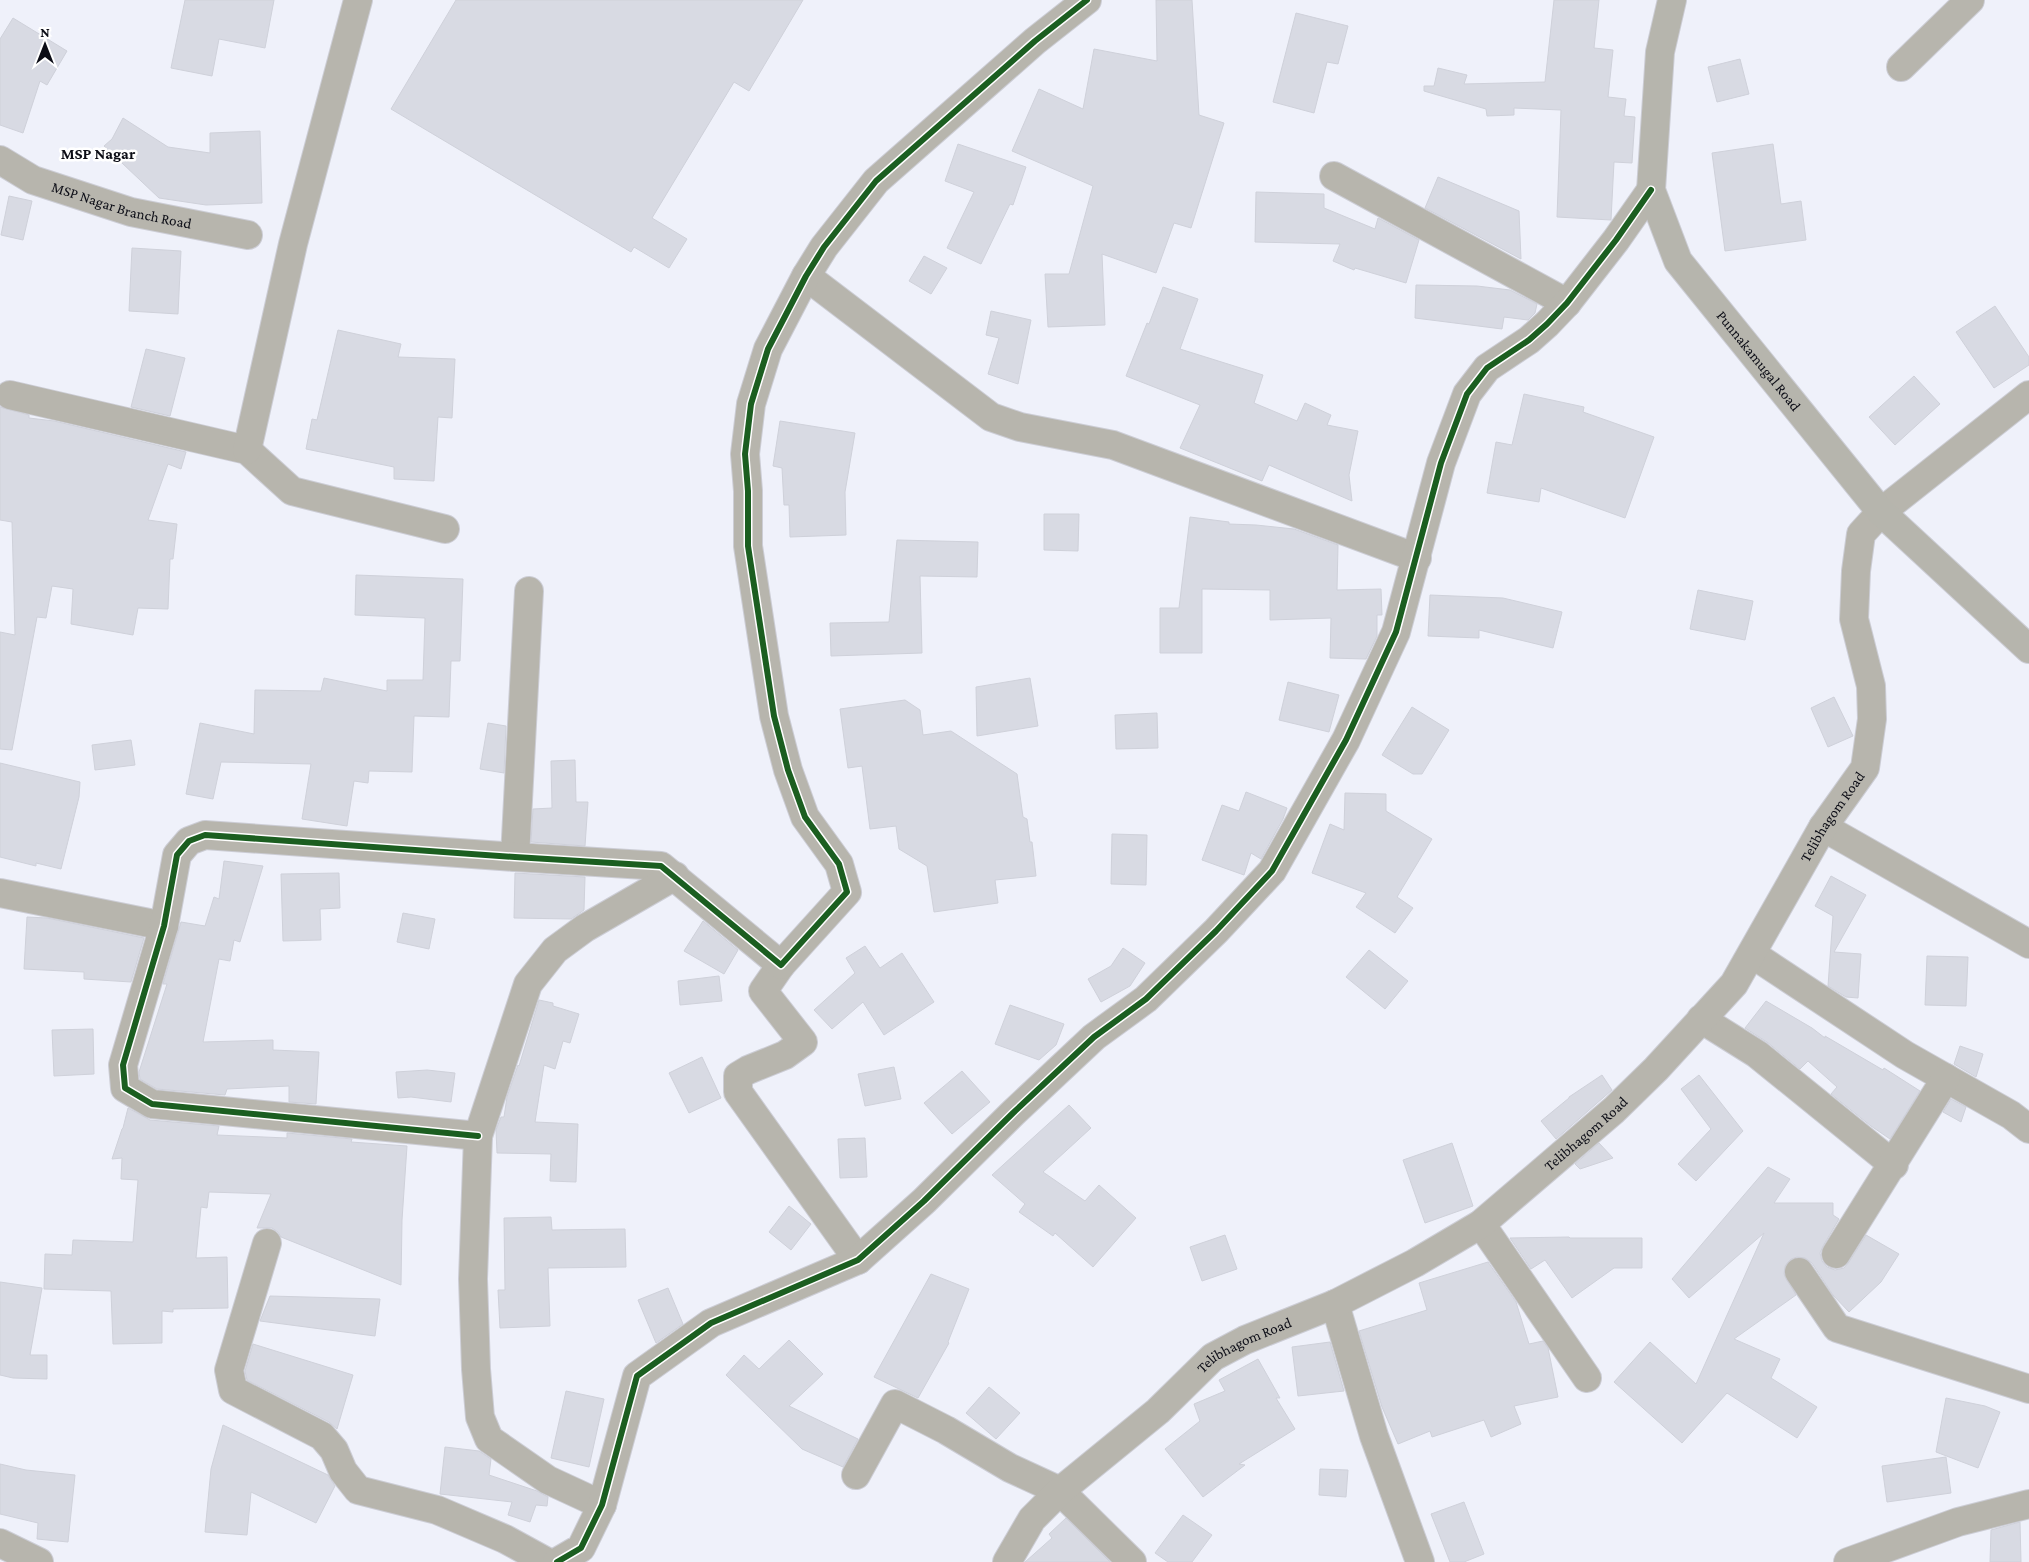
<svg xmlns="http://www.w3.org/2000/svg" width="2029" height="1562" viewBox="0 0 2029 1562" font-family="'Crimson Pro',serif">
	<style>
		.building { fill: #d8dae3; stroke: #cfd1da }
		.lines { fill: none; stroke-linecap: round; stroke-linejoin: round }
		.street-casing { stroke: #cccdd5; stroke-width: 30 }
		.secondary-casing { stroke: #cccdd5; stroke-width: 30 }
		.street { stroke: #b7b5ad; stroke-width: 28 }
		.secondary { stroke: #b6b5ad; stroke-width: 28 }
		.cycleway-casing { stroke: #fff; stroke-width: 9 }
		.cycleway { stroke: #1b5e20; stroke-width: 6 }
		.labels { text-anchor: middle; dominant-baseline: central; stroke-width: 5; stroke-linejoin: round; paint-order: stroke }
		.street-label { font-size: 15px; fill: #0c0d16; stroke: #fff }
		.neighbourhood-label { font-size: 16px; font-weight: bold; fill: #0c0d16; stroke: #fff }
	</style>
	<rect width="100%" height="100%" fill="#eff1fa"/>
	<path class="building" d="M 185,0 L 274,0 L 265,48 L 219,39 L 212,76 L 171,68 Z
		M 456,0 L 803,0 L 749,91 L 734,82 L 652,218 L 687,239 L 669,268 L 634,247 L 631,252 L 391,109 Z
		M 1156,0 L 1192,0 L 1199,115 L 1224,123 L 1191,228 L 1174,223 L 1156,273 L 1102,254 L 1105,325 L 1048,327 L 1045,274 L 1069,274 L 1093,186 L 1012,151 L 1039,89 L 1083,109 L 1094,49 L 1157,61 Z
		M 1554,0 L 1599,0 L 1594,48 L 1613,50 L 1608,97 L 1626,99 L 1624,116 L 1635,117 L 1632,163 L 1614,162 L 1611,220 L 1557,217 L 1561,110 L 1514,108 L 1514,115 L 1487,116 L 1486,109 L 1424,91 L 1424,86 L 1434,86 L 1438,68 L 1467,75 L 1464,84 L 1545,82 Z
		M 1296,13 L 1348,26 L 1338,64 L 1327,62 L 1314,113 L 1273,102 Z
		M 13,18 L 67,51 L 47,85 L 40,81 L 23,133 L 0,125 L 0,39 Z
		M 1740,59 L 1749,94 L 1717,102 L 1708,67 Z
		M 123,118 L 168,147 L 210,153 L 210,133 L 260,131 L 262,203 L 206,205 L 159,198 L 104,146 L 112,139 Z
		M 958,144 L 1026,167 L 1013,205 L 1010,204 L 981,264 L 947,248 L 974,192 L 945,181 Z
		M 1773,144 L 1781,204 L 1801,201 L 1806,240 L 1725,251 L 1712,153 Z
		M 1438,177 L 1519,211 L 1521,259 L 1425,208 Z
		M 1256,192 L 1324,194 L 1324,208 L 1375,229 L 1378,218 L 1380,219 L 1419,240 L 1406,283 L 1355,268 L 1354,270 L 1333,261 L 1340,244 L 1255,242 Z
		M 9,196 L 32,201 L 23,240 L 1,235 Z
		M 132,248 L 181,251 L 178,314 L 129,311 Z
		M 924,256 L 947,268 L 931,294 L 909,281 Z
		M 1416,285 L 1477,286 L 1510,290 L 1537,304 L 1535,313 L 1528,320 L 1504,317 L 1502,329 L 1415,318 Z
		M 1163,287 L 1198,299 L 1180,349 L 1263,375 L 1254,403 L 1297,421 L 1305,403 L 1331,415 L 1327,425 L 1358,431 L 1349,475 L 1352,501 L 1269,465 L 1262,481 L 1180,448 L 1200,405 L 1126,376 L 1147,323 L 1149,324 Z
		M 1995,306 L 2029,357 L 2029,365 L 1994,388 L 1956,332 Z
		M 991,311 L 1031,320 L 1018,384 L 988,374 L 999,338 L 986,335 Z
		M 338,330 L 401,344 L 398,357 L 455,359 L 452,418 L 438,417 L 434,481 L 394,479 L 394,467 L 306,449 L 312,419 L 317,420 Z
		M 146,349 L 185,358 L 170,416 L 131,407 Z
		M 1914,376 L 1940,404 L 1895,445 L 1869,417 Z
		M 1524,394 L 1584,407 L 1583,412 L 1654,437 L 1625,518 L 1541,488 L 1539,502 L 1487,493 L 1496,442 L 1512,445 Z
		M 0,407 L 29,415 L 29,418 L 54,421 L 186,452 L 181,469 L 168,464 L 148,520 L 177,524 L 173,559 L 170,559 L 168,609 L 138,608 L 133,635 L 71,624 L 73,589 L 52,586 L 46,618 L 37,617 L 12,750 L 0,749 L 0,632 L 15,635 L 12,522 L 0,520 Z
		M 780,421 L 855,433 L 845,492 L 846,535 L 790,537 L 789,505 L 784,505 L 782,468 L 773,466 Z
		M 1044,514 L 1079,514 L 1078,551 L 1044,550 Z
		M 1190,517 L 1229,522 L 1229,524 L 1256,525 L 1294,529 L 1338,545 L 1337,590 L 1381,589 L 1382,615 L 1377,615 L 1377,636 L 1366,659 L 1330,658 L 1331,618 L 1270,620 L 1270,590 L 1202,589 L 1202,653 L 1160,653 L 1160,608 L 1179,608 Z
		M 897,540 L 978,542 L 977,577 L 920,576 L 922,653 L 831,656 L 830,623 L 889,622 Z
		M 356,575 L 463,579 L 460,661 L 451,661 L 449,717 L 414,716 L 412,772 L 369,771 L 368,783 L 354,781 L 347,826 L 302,819 L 311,764 L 221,762 L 213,799 L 186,794 L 200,723 L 254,734 L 255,690 L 321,691 L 324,678 L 387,691 L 387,680 L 423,680 L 425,618 L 355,615 Z
		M 1698,590 L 1753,601 L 1745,640 L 1690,629 Z
		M 1430,595 L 1503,598 L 1562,612 L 1553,648 L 1479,630 L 1479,638 L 1428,636 Z
		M 1030,678 L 1038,726 L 977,736 L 976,687 Z
		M 1288,682 L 1339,695 L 1329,732 L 1279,720 Z
		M 1834,697 L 1853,736 L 1828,747 L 1811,708 Z
		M 905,700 L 920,710 L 923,735 L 951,731 L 1017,774 L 1023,817 L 1027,819 L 1030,842 L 1032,842 L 1036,876 L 995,880 L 998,903 L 934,912 L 927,866 L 899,849 L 896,826 L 870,829 L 862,766 L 848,768 L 840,709 Z
		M 1412,707 L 1449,730 L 1422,774 L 1413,774 L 1382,755 Z
		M 1157,713 L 1158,748 L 1116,749 L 1115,715 Z
		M 488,723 L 506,726 L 504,773 L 480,769 Z
		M 131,740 L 135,765 L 95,770 L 92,745 Z
		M 575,760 L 576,802 L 588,802 L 585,846 L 531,842 L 533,809 L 552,808 L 551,761 Z
		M 0,763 L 80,782 L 79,797 L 61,869 L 36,863 L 36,866 L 0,857 Z
		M 1246,792 L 1287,808 L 1283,819 L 1261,859 L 1251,853 L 1244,875 L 1202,860 L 1222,805 L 1239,811 Z
		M 1345,793 L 1386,794 L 1386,811 L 1432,839 L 1397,897 L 1413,908 L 1395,933 L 1356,907 L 1366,893 L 1312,873 L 1330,824 L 1344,830 Z
		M 1112,834 L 1147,835 L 1146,885 L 1111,884 Z
		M 224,861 L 263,866 L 240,942 L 234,940 L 230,961 L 219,959 L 203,1042 L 273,1040 L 273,1050 L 319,1052 L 316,1104 L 289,1102 L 289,1086 L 227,1089 L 225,1095 L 157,1089 L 140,1079 L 139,1072 L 167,984 L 163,984 L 181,922 L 205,926 L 214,897 L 219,899 Z
		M 339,873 L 340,908 L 320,909 L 321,940 L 283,941 L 281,874 Z
		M 515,873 L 585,877 L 584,910 L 571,919 L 514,918 Z
		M 1831,876 L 1866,895 L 1834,952 L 1861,954 L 1858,998 L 1846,997 L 1828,986 L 1833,916 L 1815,906 Z
		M 403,913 L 435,919 L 429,949 L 397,942 Z
		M 27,917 L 47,918 L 144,938 L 131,982 L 84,979 L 84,972 L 24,969 Z
		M 703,921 L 738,950 L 724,974 L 684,951 Z
		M 865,946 L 880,968 L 902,953 L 934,1002 L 884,1035 L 863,1002 L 832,1029 L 814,1010 L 855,973 L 846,958 Z
		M 1123,948 L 1145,963 L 1130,986 L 1101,1002 L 1088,979 L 1111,966 Z
		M 1369,950 L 1408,981 L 1385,1009 L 1346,977 Z
		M 1927,956 L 1968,957 L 1966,1006 L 1925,1005 Z
		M 719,976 L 722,1001 L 680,1005 L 678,981 Z
		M 539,1000 L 553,1003 L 553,1006 L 579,1014 L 570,1043 L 563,1041 L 555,1069 L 544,1065 L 535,1122 L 578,1124 L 576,1182 L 550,1181 L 551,1154 L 497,1153 L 496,1130 L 501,1117 L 504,1117 L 507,1097 L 518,1065 L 519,1066 Z
		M 1766,1001 L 1812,1028 L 1825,1038 L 1825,1036 L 1883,1070 L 1884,1068 L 1920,1091 L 1890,1139 L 1871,1126 L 1831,1094 L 1837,1087 L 1808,1061 L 1800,1069 L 1767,1042 L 1745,1028 Z
		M 1010,1005 L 1064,1024 L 1056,1045 L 1039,1060 L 995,1044 Z
		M 93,1029 L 94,1074 L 54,1076 L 52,1030 Z
		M 1960,1046 L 1983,1054 L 1976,1077 L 1954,1064 Z
		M 702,1057 L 721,1098 L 689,1113 L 669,1073 Z
		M 894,1067 L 901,1099 L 865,1106 L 858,1074 Z
		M 427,1070 L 455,1073 L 451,1102 L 411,1097 L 398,1098 L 396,1072 Z
		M 962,1071 L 990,1102 L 952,1134 L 924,1103 Z
		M 1602,1075 L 1612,1090 L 1556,1139 L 1541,1121 L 1569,1098 L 1569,1097 Z
		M 1699,1075 L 1743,1131 L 1696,1181 L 1678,1164 L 1711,1129 L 1681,1089 Z
		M 1951,1099 L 1966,1107 L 1961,1122 L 1943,1112 Z
		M 1069,1105 L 1091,1128 L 1043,1172 L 1085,1201 L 1099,1185 L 1136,1218 L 1093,1267 L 1055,1233 L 1053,1236 L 1019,1212 L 1025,1204 L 992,1175 Z
		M 128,1108 L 150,1120 L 219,1126 L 217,1135 L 287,1138 L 287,1133 L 352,1139 L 351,1142 L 407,1146 L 402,1220 L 401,1285 L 281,1237 L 278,1232 L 272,1228 L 257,1228 L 271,1194 L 209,1192 L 207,1208 L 201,1207 L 196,1258 L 227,1257 L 228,1308 L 173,1309 L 173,1312 L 162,1311 L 162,1343 L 113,1344 L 111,1291 L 44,1289 L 45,1254 L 72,1255 L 73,1240 L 133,1242 L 138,1180 L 121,1179 L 122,1158 L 112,1159 L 122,1129 L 123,1128 Z
		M 865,1138 L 867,1177 L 840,1178 L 838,1139 Z
		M 1452,1143 L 1473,1206 L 1425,1223 L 1403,1160 Z
		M 1599,1143 L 1613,1158 L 1580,1169 L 1575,1164 Z
		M 1768,1167 L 1790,1179 L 1774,1203 L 1833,1203 L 1833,1215 L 1839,1219 L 1823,1246 L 1820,1253 L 1822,1261 L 1827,1267 L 1835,1270 L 1844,1268 L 1849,1262 L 1866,1235 L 1899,1254 L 1881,1282 L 1849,1312 L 1833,1295 L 1812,1263 L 1805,1258 L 1797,1257 L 1791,1259 L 1785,1266 L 1784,1274 L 1796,1295 L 1734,1339 L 1780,1359 L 1771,1378 L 1817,1407 L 1797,1438 L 1727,1393 L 1682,1443 L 1614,1382 L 1650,1342 L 1696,1384 L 1764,1233 L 1689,1298 L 1672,1279 Z
		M 789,1206 L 811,1224 L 791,1250 L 769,1232 Z
		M 551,1217 L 552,1230 L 625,1229 L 626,1267 L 548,1268 L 550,1326 L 500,1328 L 498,1290 L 505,1290 L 504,1218 Z
		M 1225,1235 L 1237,1269 L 1202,1281 L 1190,1247 Z
		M 1569,1237 L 1570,1238 L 1642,1238 L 1642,1268 L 1614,1268 L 1572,1298 L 1545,1260 L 1531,1269 L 1510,1238 Z
		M 1488,1262 L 1516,1302 L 1529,1344 L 1543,1341 L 1548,1348 L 1558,1397 L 1514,1406 L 1521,1424 L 1491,1437 L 1484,1420 L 1432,1437 L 1430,1431 L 1398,1444 L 1382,1407 L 1359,1331 L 1427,1310 L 1419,1283 Z
		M 931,1274 L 969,1289 L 948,1342 L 949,1343 L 918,1398 L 874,1377 Z
		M 0,1282 L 42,1288 L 30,1355 L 47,1355 L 47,1379 L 13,1378 L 0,1375 Z
		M 668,1288 L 683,1324 L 656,1343 L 638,1300 Z
		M 270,1296 L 380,1299 L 375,1336 L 260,1321 Z
		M 789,1340 L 823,1374 L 789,1406 L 858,1439 L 843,1467 L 802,1449 L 726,1375 L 744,1355 L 759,1369 Z
		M 1330,1342 L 1344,1391 L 1298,1396 L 1292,1347 Z
		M 253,1344 L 353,1375 L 337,1429 L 329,1422 L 247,1380 L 245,1371 Z
		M 1258,1359 L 1280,1398 L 1276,1398 L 1295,1429 L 1239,1464 L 1245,1465 L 1203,1497 L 1165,1449 L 1200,1421 L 1194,1404 L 1225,1391 L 1219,1380 Z
		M 989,1387 L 1020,1413 L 996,1439 L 966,1413 Z
		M 566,1391 L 604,1399 L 589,1467 L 551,1458 Z
		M 1946,1398 L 1985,1406 L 2000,1412 L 1978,1468 L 1936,1452 Z
		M 223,1425 L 328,1475 L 335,1486 L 316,1523 L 251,1492 L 247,1535 L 205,1532 L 211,1469 Z
		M 445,1447 L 479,1451 L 491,1459 L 489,1475 L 537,1491 L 548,1497 L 547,1506 L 536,1505 L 530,1522 L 508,1515 L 512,1502 L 440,1494 Z
		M 1946,1457 L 1951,1493 L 1887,1502 L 1882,1466 Z
		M 0,1464 L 26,1470 L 75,1475 L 68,1542 L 37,1539 L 38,1523 L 0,1514 Z
		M 1320,1469 L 1348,1470 L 1346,1497 L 1319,1495 Z
		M 1464,1502 L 1484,1554 L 1464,1562 L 1450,1562 L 1431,1514 Z
		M 1183,1515 L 1212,1535 L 1192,1562 L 1168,1562 L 1155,1553 Z
		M 1066,1518 L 1110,1562 L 1025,1562 L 1052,1538 L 1049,1534 Z
		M 2020,1522 L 2021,1562 L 1990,1562 L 1991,1530 Z"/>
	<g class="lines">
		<g class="street-casing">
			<g id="street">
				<path d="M 1901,67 L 1970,0"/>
				<path id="s1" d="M 0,160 L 33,180 L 131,212 L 248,235"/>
				<path d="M 1334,176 L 1567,303"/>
				<path d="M 806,276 L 991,417 L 1020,427 L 1113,445 L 1417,558"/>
				<path d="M 10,395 L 247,450 L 292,491 L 445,529"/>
				<path d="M 247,450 L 293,244 L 358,0"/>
				<path d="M 1823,827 L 2029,944"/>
				<path d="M 515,857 L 529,591"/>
				<path d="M 0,893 L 164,926"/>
				<path d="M 1752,954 L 1905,1055 L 2011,1115 L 2029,1129"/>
				<path d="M 781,965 L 763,991 L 803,1042 L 785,1055 L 748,1070 L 738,1076 L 738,1092 L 858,1260"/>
				<path d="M 1701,1019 L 1757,1054 L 1894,1165"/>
				<path d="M 478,1136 L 152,1104 L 125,1088 L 123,1065 L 164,926 L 177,855 L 189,841 L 205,835 L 515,857 L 661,866 L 781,965 L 847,892 L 839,864 L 805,817 L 788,770 L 774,716 L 748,546 L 748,491 L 745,454 L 751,404 L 768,349 L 806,276 L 824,247 L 876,181 L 1035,41 L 1087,0"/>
				<path d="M 1481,1224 L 1587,1378"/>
				<path d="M 267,1243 L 229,1370 L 233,1390 L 322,1436 L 334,1450 L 343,1471 L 358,1490 L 437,1510 L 505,1539 L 547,1562"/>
				<path d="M 1836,1254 L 1946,1078"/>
				<path d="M 1799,1272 L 1837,1328 L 2029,1389"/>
				<path d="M 1335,1304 L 1374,1436 L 1420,1562"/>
				<path d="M 856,1475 L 895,1404 L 946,1430 L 1010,1468 L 1060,1491 L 1132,1562"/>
				<path d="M 602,1505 L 548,1480 L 489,1439 L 480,1417 L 476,1369 L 473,1279 L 478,1136 L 528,984 L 555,950 L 585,928 L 675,876"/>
				<path d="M 0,1543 L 39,1562"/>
				<path d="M 557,1562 L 581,1548 L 602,1505 L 637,1376 L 711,1323 L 858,1260 L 924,1201 L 1013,1113 L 1094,1037 L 1146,999 L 1216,931 L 1272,871 L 1346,740 L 1396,632 L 1441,463 L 1467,394 L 1487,368 L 1529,340 L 1547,324 L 1567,303 L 1616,240 L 1651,190"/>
				<path id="s2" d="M 1007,1562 L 1032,1519 L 1060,1491 L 1158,1411 L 1213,1357 L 1245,1340 L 1335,1304 L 1415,1263 L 1481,1224 L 1614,1110 L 1656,1069 L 1734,984 L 1823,827 L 1865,768 L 1872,719 L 1871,686 L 1854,619 L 1856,571 L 1861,534 L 1881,512 L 2029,395"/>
				<path d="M 1848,1562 L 1958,1522 L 2029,1504"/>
			</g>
		</g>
		<g class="secondary-casing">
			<g id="secondary">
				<path id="s3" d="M 1672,0 L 1660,52 L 1651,190 L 1678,261 L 1881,512 L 2029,649"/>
			</g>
		</g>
		<use href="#street" class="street"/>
		<use href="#secondary" class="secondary"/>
		<g class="cycleway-casing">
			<path id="cycleway" d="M 478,1136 L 152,1104 L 125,1088 L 123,1065 L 164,926 L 177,855 L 189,841 L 205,835 L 515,857 L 661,866 L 781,965 L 847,892 L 839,864 L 805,817 L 788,770 L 774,716 L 748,546 L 748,491 L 745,454 L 751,404 L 768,349 L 806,276 L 824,247 L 876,181 L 1035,41 L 1087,0
				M 557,1562 L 581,1548 L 602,1505 L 637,1376 L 711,1323 L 858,1260 L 924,1201 L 1013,1113 L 1094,1037 L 1146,999 L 1216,931 L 1272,871 L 1346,740 L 1396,632 L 1441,463 L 1467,394 L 1487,368 L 1529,340 L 1547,324 L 1567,303 L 1616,240 L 1651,190"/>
		</g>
		<use href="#cycleway" class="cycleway"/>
	</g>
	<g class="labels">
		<g class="street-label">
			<text stroke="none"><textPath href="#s1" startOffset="131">MSP Nagar Branch Road</textPath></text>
			<text stroke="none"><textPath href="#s3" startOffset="396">Punnakamugal Road</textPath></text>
			<text stroke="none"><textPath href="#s2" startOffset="1136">Telibhagom Road</textPath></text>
			<text stroke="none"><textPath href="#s2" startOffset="731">Telibhagom Road</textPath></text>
			<text stroke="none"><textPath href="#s2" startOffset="326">Telibhagom Road</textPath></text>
		</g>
		<g class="neighbourhood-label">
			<text x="98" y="153">MSP Nagar</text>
		</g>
	</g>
	<g transform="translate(45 45)" stroke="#ffffff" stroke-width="4" paint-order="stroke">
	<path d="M0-4L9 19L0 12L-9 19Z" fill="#0c0d16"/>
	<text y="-8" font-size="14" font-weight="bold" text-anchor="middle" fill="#0c0d16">N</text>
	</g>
</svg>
